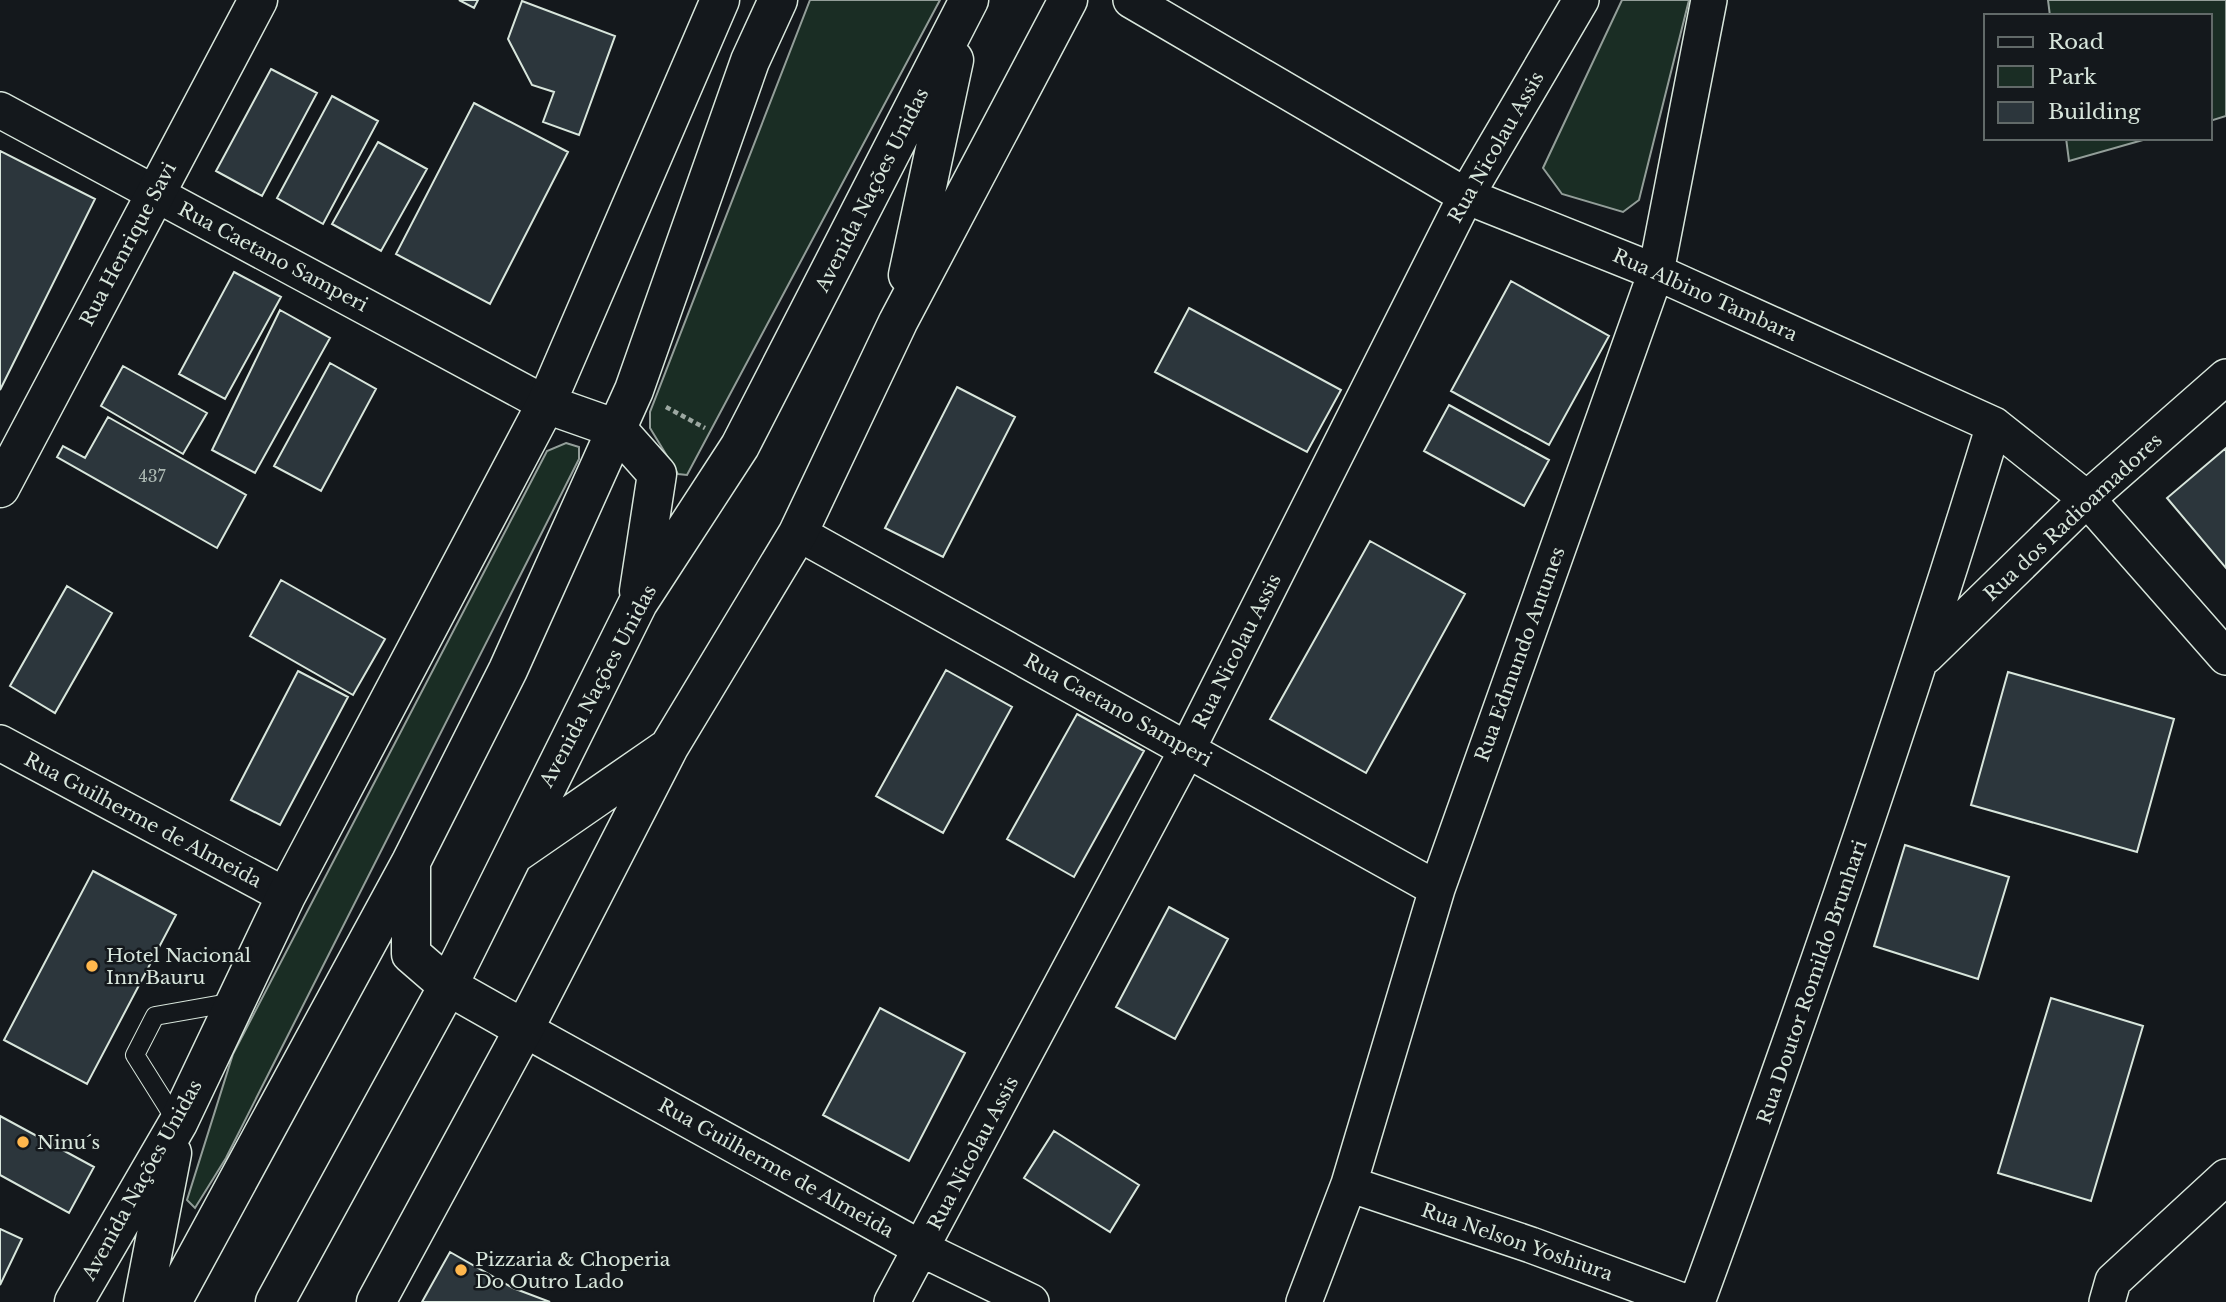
<svg xmlns="http://www.w3.org/2000/svg" width="2226" height="1302" viewBox="0 0 2226 1302" font-family="'Libre Baskerville',serif">
	<style>
		.green { fill: #1a2d24; stroke: #939e99; stroke-width: 2 }
		.building { fill: #2c363c; stroke: #d8e6dc; stroke-width: 2 }
		.lines { fill: none; stroke-linecap: round; stroke-linejoin: round }
		.lane-casing { stroke: #d8e6dc; stroke-width: 20 }
		.street-casing { stroke: #d8e6dc; stroke-width: 38 }
		.secondary-casing { stroke: #d8e6dc; stroke-width: 41 }
		.path { stroke: #9da8a2; stroke-width: 4.5; stroke-dasharray: 5 3.5; stroke-linecap: butt }
		.lane { stroke: #14181c; stroke-width: 18 }
		.street { stroke: #14181c; stroke-width: 35 }
		.secondary { stroke: #14181c; stroke-width: 38 }
		.poi-dot { fill: #ffb74d; stroke: #14181c; stroke-width: 2.5 }
		.labels { text-anchor: middle; dominant-baseline: central; stroke-width: 5; stroke-linejoin: round; paint-order: stroke }
		.number-label { font-size: 16px; fill: #adbab4 }
		.street-label { font-size: 19px; fill: #d8e6dc; stroke: #14181c }
		.poi-label { font-size: 19px; fill: #d8e6dc; stroke: #14181c; text-anchor: start }
	</style>
	<rect width="100%" height="100%" fill="#14181c"/>
	<path class="green" d="M 810,0 L 940,0 L 687,475 L 678,474 L 650,428 L 650,412 Z
		M 1622,0 L 1689,0 L 1639,200 L 1623,212 L 1562,194 L 1543,168 Z
		M 2048,0 L 2226,0 L 2226,116 L 2210,121 L 2210,16 L 2050,16 Z
		M 2066,138 L 2150,138 L 2069,161 Z
		M 566,443 L 579,447 L 579,459 L 226,1158 L 195,1208 L 187,1200 L 233,1054 L 547,451 Z"/>
	<path class="building" d="M 459,0 L 478,0 L 474,8 Z
		M 522,1 L 615,36 L 579,135 L 543,122 L 554,92 L 532,85 L 508,39 Z
		M 271,69 L 317,93 L 262,196 L 216,171 Z
		M 332,96 L 378,121 L 323,224 L 277,198 Z
		M 474,103 L 568,152 L 490,304 L 396,254 Z
		M 378,142 L 427,169 L 381,251 L 332,224 Z
		M 0,151 L 95,199 L 0,390 Z
		M 234,272 L 281,297 L 225,399 L 179,374 Z
		M 1511,281 L 1609,336 L 1549,445 L 1451,391 Z
		M 1189,308 L 1341,390 L 1307,452 L 1155,372 Z
		M 280,310 L 330,338 L 255,473 L 212,450 Z
		M 330,363 L 376,389 L 321,491 L 274,466 Z
		M 123,366 L 207,413 L 183,454 L 101,406 Z
		M 957,387 L 1015,417 L 943,557 L 885,528 Z
		M 1449,405 L 1549,460 L 1524,506 L 1424,451 Z
		M 108,417 L 246,495 L 217,548 L 57,457 L 63,446 L 85,458 Z
		M 2226,448 L 2226,568 L 2167,498 Z
		M 1370,541 L 1465,594 L 1366,773 L 1270,719 Z
		M 281,580 L 385,639 L 353,695 L 250,636 Z
		M 67,586 L 112,613 L 55,713 L 10,686 Z
		M 946,670 L 1012,707 L 943,833 L 876,796 Z
		M 298,671 L 348,697 L 280,825 L 231,800 Z
		M 2008,672 L 2174,719 L 2137,852 L 1971,805 Z
		M 1077,714 L 1144,751 L 1074,877 L 1007,839 Z
		M 1905,845 L 2009,877 L 1978,979 L 1874,946 Z
		M 93,871 L 176,915 L 87,1084 L 4,1040 Z
		M 1169,907 L 1228,939 L 1175,1039 L 1116,1007 Z
		M 2051,998 L 2143,1026 L 2091,1201 L 1998,1173 Z
		M 880,1008 L 965,1053 L 909,1161 L 823,1115 Z
		M 0,1116 L 94,1167 L 69,1213 L 0,1175 Z
		M 1054,1131 L 1139,1185 L 1110,1232 L 1024,1178 Z
		M 0,1229 L 22,1239 L 0,1285 Z
		M 450,1252 L 513,1288 L 550,1302 L 422,1302 Z"/>
	<g class="lines">
		<g class="lane-casing">
			<path id="lane" d="M 177,1122 L 135,1055 L 155,1016 L 234,1002"/>
		</g>
		<g class="street-casing">
			<path id="street" d="M 1131,0 L 1466,196 L 1656,272 L 1994,425 L 2087,499 L 2226,657
				M 0,110 L 546,404
				M 798,533 L 1437,889
				M 1926,656 L 2087,499 L 2226,377
				M 0,743 L 286,896
				M 524,1029 L 922,1249 L 1031,1302
				M 1349,1184 L 1531,1245 L 1685,1302
				M 892,1302 L 1188,748 L 1466,196 L 1581,0
				M 1304,1302 L 1349,1184 L 1437,889 L 1656,272 L 1709,0
				M 1697,1302 C 1803,1012 1904,720 1994,425
				M 2107,1302 L 2113,1281 L 2226,1177"/>
		</g>
		<g class="secondary-casing">
			<path id="secondary" d="M 908,275 L 954,60
				M 546,404 L 617,429 L 657,474 L 639,591
				M 0,488 L 258,0
				M 513,855 L 665,750
				M 411,864 L 411,954 L 448,986 L 524,1029
				M 74,1302 L 178,1123 L 286,896 L 546,404 L 720,0
				M 143,1302 L 172,1153
				M 172,1302 L 411,862 L 508,670 L 634,390 L 750,61 L 778,0
				M 275,1302 L 448,986 L 638,603 L 740,446 L 969,0
				M 376,1302 L 524,1029 L 669,747 L 798,533 L 898,322 L 1068,0"/>
		</g>
		<path class="path" d="M 666,407 L 705,428"/>
		<use href="#lane" class="lane"/>
		<use href="#street" class="street"/>
		<use href="#secondary" class="secondary"/>
	</g>
	<g class="poi-dot">
		<circle cx="92" cy="966" r="7"/>
		<circle cx="23" cy="1142" r="7"/>
		<circle cx="461" cy="1270" r="7"/>
	</g>
	<g class="labels">
		<g class="number-label">
			<text x="152" y="476">437</text>
		</g>
		<g class="street-label">
			<text transform="translate(1496 147) rotate(-60)">Rua Nicolau Assis</text>
			<text transform="translate(872 190) rotate(-63)">Avenida Nações Unidas</text>
			<text transform="translate(128 244) rotate(-62)">Rua Henrique Savi</text>
			<text transform="translate(273 257) rotate(28)">Rua Caetano Samperi</text>
			<text transform="translate(1705 295) rotate(24)">Rua Albino Tambara</text>
			<text transform="translate(2073 517) rotate(-43)">Rua dos Radioamadores</text>
			<text transform="translate(1237 651) rotate(-63)">Rua Nicolau Assis</text>
			<text transform="translate(1520 654) rotate(-70)">Rua Edmundo Antunes</text>
			<text transform="translate(598 686) rotate(-62)">Avenida Nações Unidas</text>
			<text transform="translate(1118 710) rotate(29)">Rua Caetano Samperi</text>
			<text transform="translate(143 820) rotate(28)">Rua Guilherme de Almeida</text>
			<text transform="translate(1812 982) rotate(-71)">Rua Doutor Romildo Brunhari</text>
			<text transform="translate(973 1153) rotate(-62)">Rua Nicolau Assis</text>
			<text transform="translate(776 1168) rotate(29)">Rua Guilherme de Almeida</text>
			<text transform="translate(142 1180) rotate(-61)">Avenida Nações Unidas</text>
			<text transform="translate(1517 1242) rotate(19)">Rua Nelson Yoshiura</text>
		</g>
		<g class="poi-label">
			<text x="106" y="955">Hotel Nacional<tspan x="106" dy="22">Inn Bauru</tspan></text>
			<text x="37" y="1142">Ninu´s</text>
			<text x="475" y="1259">Pizzaria &amp; Choperia<tspan x="475" dy="22">Do Outro Lado</tspan></text>
		</g>
	</g>
	<rect x="1984" y="14" width="228" height="126" fill="#14181c" stroke="#626a69" stroke-width="2"/>
	<rect x="1998" y="37" width="35" height="10" fill="#14181c" stroke="#626a69" stroke-width="2"/>
	<text x="2048" y="49" font-size="21" fill="#d8e6dc">Road</text>
	<rect x="1998" y="66" width="35" height="21" fill="#1a2d24" stroke="#626a69" stroke-width="2"/>
	<text x="2048" y="84" font-size="21" fill="#d8e6dc">Park</text>
	<rect x="1998" y="102" width="35" height="21" fill="#2c363c" stroke="#626a69" stroke-width="2"/>
	<text x="2048" y="119" font-size="21" fill="#d8e6dc">Building</text>
</svg>
